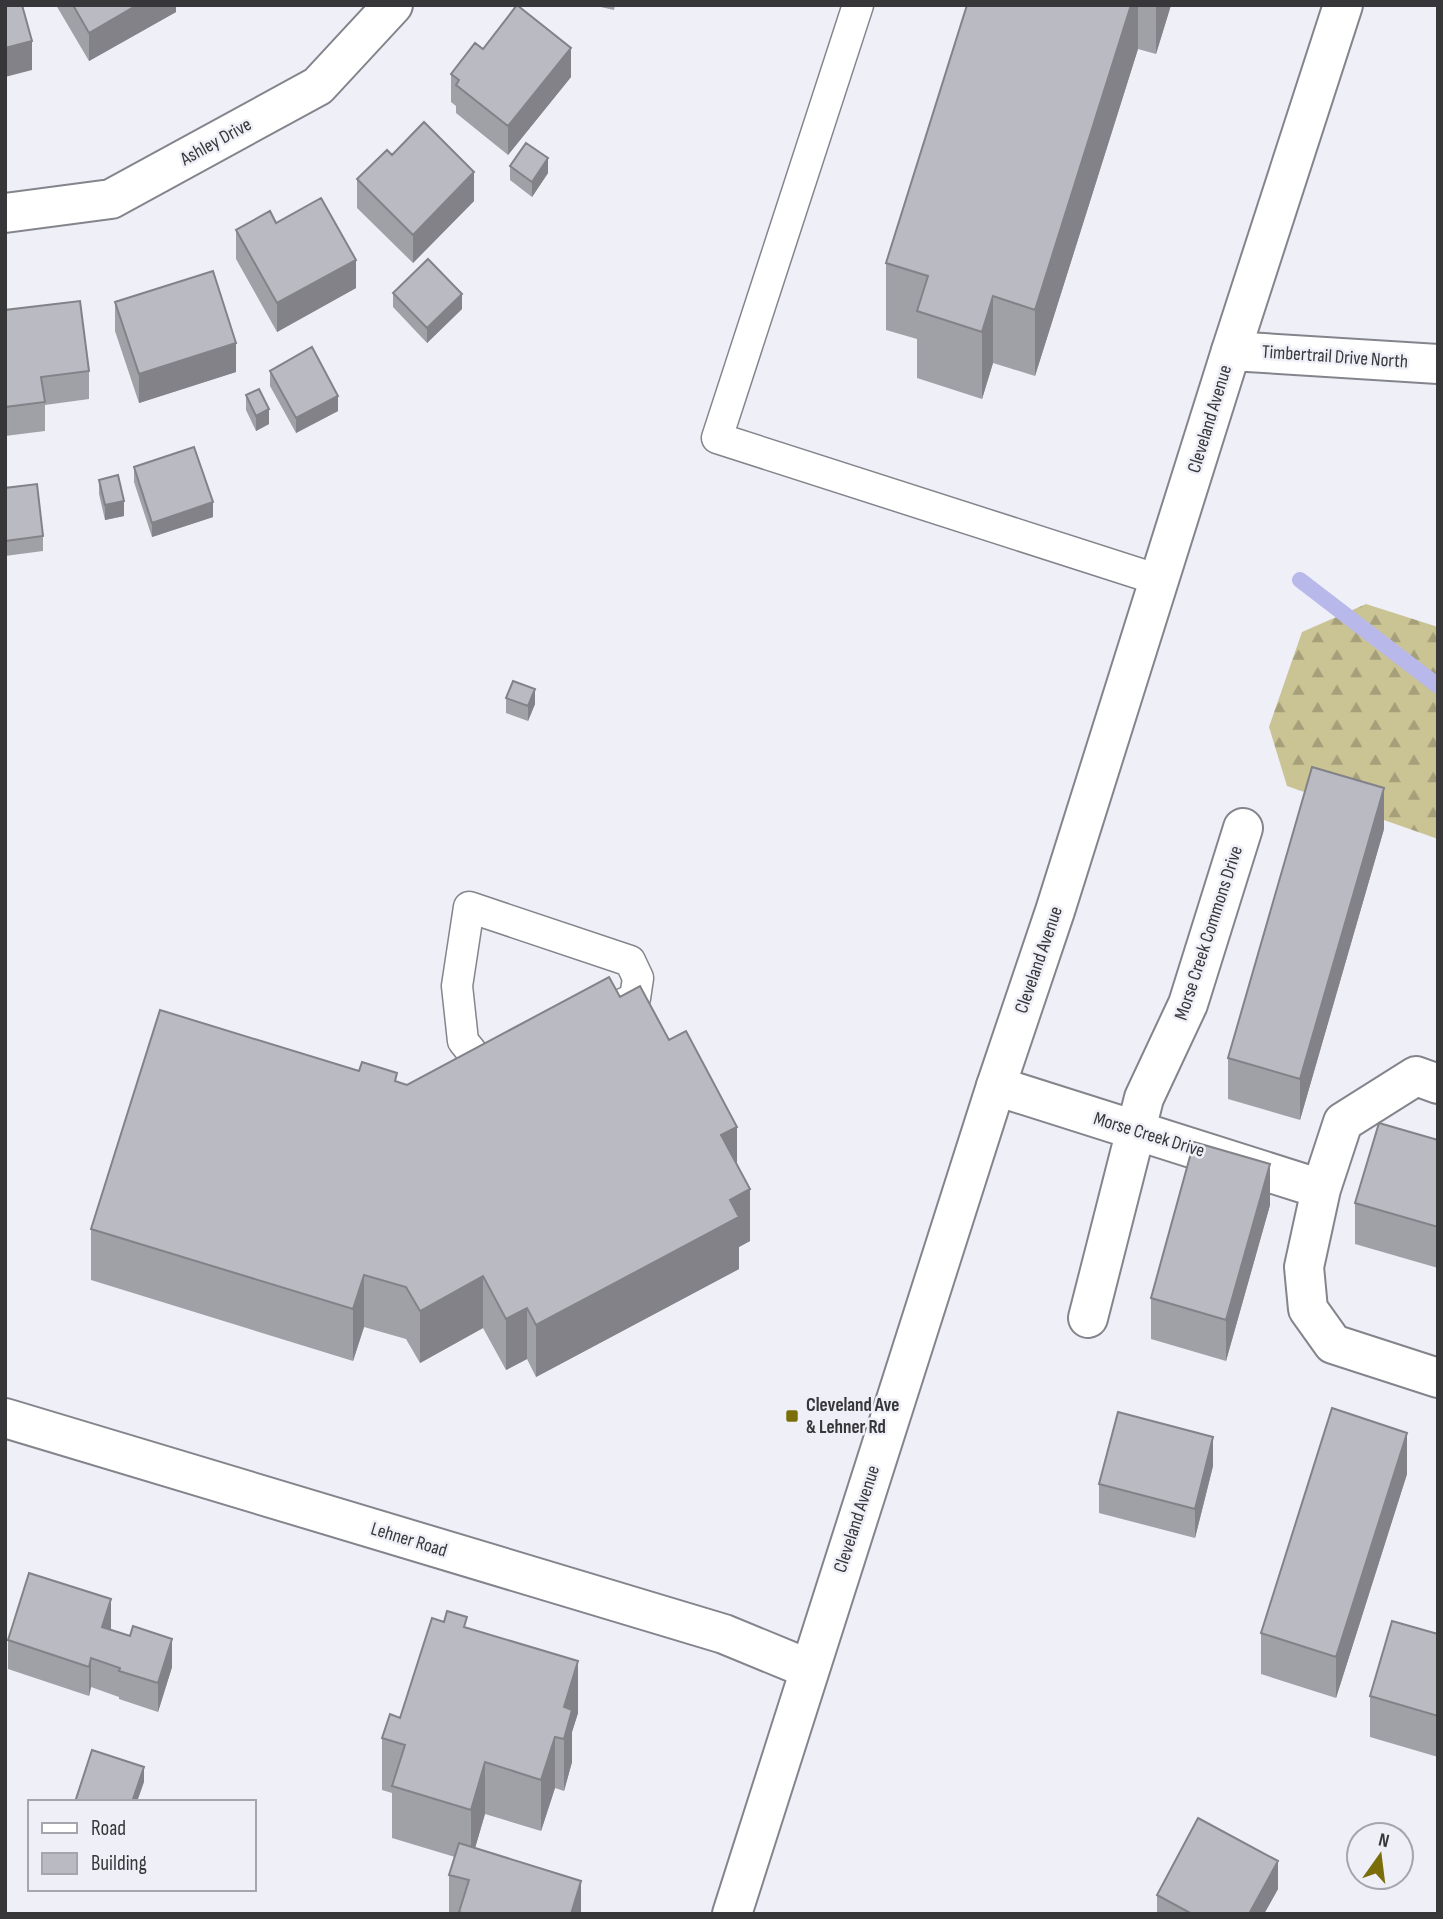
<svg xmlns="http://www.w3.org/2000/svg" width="1443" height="1919" viewBox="0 0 1443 1919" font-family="'Sofia Sans Condensed',sans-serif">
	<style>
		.forest { fill: url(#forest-firs) }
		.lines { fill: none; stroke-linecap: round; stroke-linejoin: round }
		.stream { stroke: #b8b9ea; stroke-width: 16 }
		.service-casing { stroke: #84848c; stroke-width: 33 }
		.minor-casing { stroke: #84848c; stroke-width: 42 }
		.primary-casing { stroke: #84848c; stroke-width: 42 }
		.service { stroke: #fff; stroke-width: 30 }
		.minor { stroke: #fff; stroke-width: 38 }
		.primary { stroke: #fff; stroke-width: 38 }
		.wall { fill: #a0a0a7 }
		.shaded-wall { fill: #828288 }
		.building { fill: #babac2; stroke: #828288; stroke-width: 2 }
		.poi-dot { fill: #7b6d0a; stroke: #efeff8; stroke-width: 2.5 }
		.labels { text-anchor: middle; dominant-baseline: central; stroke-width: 5; stroke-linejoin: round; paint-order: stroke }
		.street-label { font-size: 19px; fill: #37373a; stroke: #efeff8 }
		.poi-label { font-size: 19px; font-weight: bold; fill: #37373a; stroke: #efeff8; text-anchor: start }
	</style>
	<defs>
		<pattern id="forest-firs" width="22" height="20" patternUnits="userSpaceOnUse" patternTransform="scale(1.75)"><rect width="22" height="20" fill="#cac394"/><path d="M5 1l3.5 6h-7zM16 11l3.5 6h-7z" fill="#a59f7a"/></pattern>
	</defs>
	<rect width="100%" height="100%" fill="#efeff8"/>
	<path class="forest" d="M 1366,604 L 1438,627 L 1438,839 L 1287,786 L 1269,727 L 1302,632 Z"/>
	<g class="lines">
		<path class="stream" d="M 1300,580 L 1438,686"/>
		<g class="service-casing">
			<path id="service" d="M 858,5 L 717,438 L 1159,580
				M 469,907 L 630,961 L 638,978 L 635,998 L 505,1061 L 483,1066 L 463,1041 L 457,986 Z"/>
		</g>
		<g class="minor-casing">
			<path id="minor" d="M 5,213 L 111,199 L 318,86 L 393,5
				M 1231,351 L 1438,364
				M 1438,1084 L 1416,1076 L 1343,1122 L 1321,1189 L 1304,1267 L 1308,1309 L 1333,1344 L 1438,1378
				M 996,1086 L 1321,1189
				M 1088,1318 L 1144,1098 L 1188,1004 L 1243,828
				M 5,1418 L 724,1634 L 809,1669"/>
		</g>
		<g class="primary-casing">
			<path id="primary" d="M 732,1914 L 996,1086 L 1055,911 L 1231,351 L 1343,5"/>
		</g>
		<use href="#service" class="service"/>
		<use href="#minor" class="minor"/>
		<use href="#primary" class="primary"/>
	</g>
	<path class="wall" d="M 56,5 L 176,5 L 176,12 L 89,61 Z
		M 592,5 L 615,5 L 614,10 Z
		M 967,5 L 1171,5 L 1156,54 L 1138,49 L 1035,376 L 993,363 L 982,399 L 917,378 L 917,339 L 886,330 L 886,263 Z
		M 483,49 L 571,77 L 508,155 L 456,113 L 456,106 L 451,102 L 451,74 Z
		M 392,155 L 474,201 L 413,263 L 357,208 L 357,179 Z
		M 510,166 L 548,173 L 532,197 L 510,180 Z
		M 236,230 L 356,288 L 277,332 L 236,259 Z
		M 393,293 L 462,309 L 427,343 L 393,307 Z
		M 115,302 L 236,372 L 139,403 L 115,331 Z
		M 5,310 L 89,371 L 89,399 L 45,405 L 45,431 L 5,436 Z
		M 270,371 L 338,411 L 296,433 L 270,386 Z
		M 246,395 L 269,424 L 256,431 L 246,410 Z
		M 134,467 L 213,517 L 152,537 L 134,482 Z
		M 99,480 L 124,516 L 105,520 L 99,494 Z
		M 5,488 L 43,536 L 43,551 L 5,556 Z
		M 506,698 L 535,704 L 528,721 L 506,713 Z
		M 1384,829 L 1300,1120 L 1228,1099 L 1228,1058 Z
		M 620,997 L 737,1166 L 750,1241 L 739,1247 L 739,1269 L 536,1377 L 527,1359 L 506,1370 L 483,1328 L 420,1363 L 406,1339 L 364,1327 L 353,1361 L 91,1280 L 91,1229 L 397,1082 L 407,1085 Z
		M 1438,1140 L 1438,1268 L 1355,1244 L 1355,1203 Z
		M 1270,1205 L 1226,1361 L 1151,1339 L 1151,1298 Z
		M 1213,1466 L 1195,1538 L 1099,1513 L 1099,1484 Z
		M 1407,1474 L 1336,1698 L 1261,1674 L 1261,1633 Z
		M 111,1628 L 110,1630 L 172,1667 L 158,1712 L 119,1699 L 119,1697 L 91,1687 L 89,1696 L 8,1669 L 8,1640 Z
		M 467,1628 L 578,1713 L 572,1732 L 572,1762 L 564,1791 L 555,1788 L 541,1831 L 485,1814 L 475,1848 L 581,1914 L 449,1914 L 449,1875 L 455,1857 L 392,1838 L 392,1793 L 382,1790 L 382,1738 L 400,1718 Z
		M 1438,1634 L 1438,1757 L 1370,1737 L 1370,1696 Z
		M 1278,1889 L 1264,1914 L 1157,1914 L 1157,1895 Z"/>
	<path class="shaded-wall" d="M 137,5 L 176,5 L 176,12 L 89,61 L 89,33 Z
		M 1131,5 L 1138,5 L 1138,49 L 1035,376 L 1035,310 Z
		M 1156,5 L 1171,5 L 1156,54 Z
		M 32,41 L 32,70 L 5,77 L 5,48 Z
		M 571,48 L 571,77 L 508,155 L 508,126 Z
		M 548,158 L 548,173 L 532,197 L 532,182 Z
		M 474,172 L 474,201 L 413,263 L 413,235 Z
		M 356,260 L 356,288 L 277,332 L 277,303 Z
		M 462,294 L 462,309 L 427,343 L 427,328 Z
		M 993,296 L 993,363 L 982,399 L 982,332 Z
		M 236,343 L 236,372 L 139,403 L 139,374 Z
		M 338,396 L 338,411 L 296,433 L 296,418 Z
		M 269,409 L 269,424 L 256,431 L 256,416 Z
		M 124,501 L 124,516 L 105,520 L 105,505 Z
		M 213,502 L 213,517 L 152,537 L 152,523 Z
		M 535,689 L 535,704 L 528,721 L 528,706 Z
		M 1384,788 L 1384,829 L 1300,1120 L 1300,1079 Z
		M 737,1127 L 737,1178 L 721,1135 Z
		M 1270,1164 L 1270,1205 L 1226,1361 L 1226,1320 Z
		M 750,1189 L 750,1241 L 739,1247 L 739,1269 L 536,1377 L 536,1325 L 730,1200 Z
		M 364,1275 L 364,1327 L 353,1361 L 353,1309 Z
		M 483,1276 L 483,1328 L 420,1363 L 420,1311 Z
		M 527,1308 L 527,1359 L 506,1370 L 506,1319 Z
		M 1407,1433 L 1407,1474 L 1336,1698 L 1336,1657 Z
		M 1213,1437 L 1213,1466 L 1195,1538 L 1195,1509 Z
		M 111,1599 L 111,1628 L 102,1656 L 102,1627 Z
		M 172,1639 L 172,1667 L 158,1712 L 158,1683 Z
		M 91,1658 L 91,1687 L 89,1696 L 89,1667 Z
		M 578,1661 L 578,1713 L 572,1732 L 572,1762 L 564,1791 L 564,1707 Z
		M 555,1737 L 555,1788 L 541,1831 L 541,1780 Z
		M 485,1762 L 485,1814 L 471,1862 L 471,1810 Z
		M 144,1767 L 144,1782 L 137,1802 L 132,1802 Z
		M 1278,1861 L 1278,1889 L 1264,1914 L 1249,1914 Z
		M 581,1881 L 581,1914 L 571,1914 Z"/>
	<path class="building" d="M 5,5 L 22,5 L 32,41 L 5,48 Z
		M 73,5 L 137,5 L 89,33 Z
		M 517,5 L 571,48 L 508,126 L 456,85 L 459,80 L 451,74 L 475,43 L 483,49 Z
		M 967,5 L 1131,5 L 1035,310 L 993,296 L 982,332 L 917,311 L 928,276 L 886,263 Z
		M 424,122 L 474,172 L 413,235 L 357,179 L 387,150 L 392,155 Z
		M 526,143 L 548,158 L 532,182 L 510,166 Z
		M 321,198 L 356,260 L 277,303 L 236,230 L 270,211 L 276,223 Z
		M 428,259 L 462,294 L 427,328 L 393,293 Z
		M 213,271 L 236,343 L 139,374 L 115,302 Z
		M 80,301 L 89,371 L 41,377 L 45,402 L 5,407 L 5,310 Z
		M 312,347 L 338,396 L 296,418 L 270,371 Z
		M 259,389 L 269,409 L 256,416 L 246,395 Z
		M 194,447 L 213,502 L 152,523 L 134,467 Z
		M 118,475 L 124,501 L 105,505 L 99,480 Z
		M 37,484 L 43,536 L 5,541 L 5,488 Z
		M 513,681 L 535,689 L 528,706 L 506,698 Z
		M 1312,767 L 1384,788 L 1300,1079 L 1228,1058 Z
		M 609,977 L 620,997 L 640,986 L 669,1040 L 686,1031 L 737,1127 L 721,1135 L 750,1189 L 730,1200 L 739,1217 L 536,1325 L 527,1308 L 506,1319 L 483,1276 L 420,1311 L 406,1287 L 364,1275 L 353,1309 L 91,1229 L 160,1010 L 359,1071 L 362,1062 L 397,1073 L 395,1081 L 407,1085 Z
		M 1379,1123 L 1438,1140 L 1438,1227 L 1355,1203 Z
		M 1194,1142 L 1270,1164 L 1226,1320 L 1151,1298 Z
		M 1332,1408 L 1407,1433 L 1336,1657 L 1261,1633 Z
		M 1118,1412 L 1213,1437 L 1195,1509 L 1099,1484 Z
		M 29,1573 L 111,1599 L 102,1627 L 130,1636 L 133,1626 L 172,1639 L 158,1683 L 119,1671 L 120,1668 L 91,1658 L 89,1667 L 8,1640 Z
		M 447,1611 L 467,1617 L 464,1627 L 578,1661 L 564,1707 L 572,1710 L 564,1739 L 555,1737 L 541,1780 L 485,1762 L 471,1810 L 392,1786 L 405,1745 L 382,1738 L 390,1714 L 400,1718 L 432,1618 L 444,1622 Z
		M 1392,1621 L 1438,1634 L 1438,1716 L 1370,1696 Z
		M 92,1750 L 144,1767 L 132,1802 L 75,1802 Z
		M 1198,1818 L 1278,1861 L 1249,1914 L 1192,1914 L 1157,1895 Z
		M 459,1843 L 581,1881 L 571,1914 L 465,1914 L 459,1912 L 469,1880 L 449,1875 Z"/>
	<rect class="poi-dot" x="785" y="1409" width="14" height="14" rx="3.5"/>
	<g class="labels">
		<g class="street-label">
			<text transform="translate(216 142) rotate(-29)">Ashley Drive</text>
			<text transform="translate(1335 357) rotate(4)">Timbertrail Drive North</text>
			<text transform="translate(1210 419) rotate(-73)">Cleveland Avenue</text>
			<text transform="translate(1209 933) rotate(-72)">Morse Creek Commons Drive</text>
			<text transform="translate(1039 960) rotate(-71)">Cleveland Avenue</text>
			<text transform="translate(1149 1135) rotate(17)">Morse Creek Drive</text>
			<text transform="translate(857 1519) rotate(-72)">Cleveland Avenue</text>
			<text transform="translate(409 1540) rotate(17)">Lehner Road</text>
		</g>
		<g class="poi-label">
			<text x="806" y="1405">Cleveland Ave<tspan x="806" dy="22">&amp; Lehner Rd</tspan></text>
		</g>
	</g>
	<rect width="1443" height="1919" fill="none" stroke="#37373a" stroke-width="14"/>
	<rect x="28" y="1800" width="228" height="91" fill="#efeff8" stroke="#a5a5ac" stroke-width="2"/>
	<rect x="42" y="1823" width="35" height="10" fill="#ffffff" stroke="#a5a5ac" stroke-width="2"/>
	<text x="91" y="1835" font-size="21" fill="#37373a">Road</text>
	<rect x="42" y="1853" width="35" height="21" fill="#babac2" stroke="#a5a5ac" stroke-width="2"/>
	<text x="91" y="1870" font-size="21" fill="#37373a">Building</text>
	<g transform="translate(1380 1856) rotate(14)"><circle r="33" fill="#efeff8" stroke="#a5a5ac" stroke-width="2"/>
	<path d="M0-5L12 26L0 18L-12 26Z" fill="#7b6d0a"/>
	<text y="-10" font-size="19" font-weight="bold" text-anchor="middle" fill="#37373a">N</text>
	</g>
</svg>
